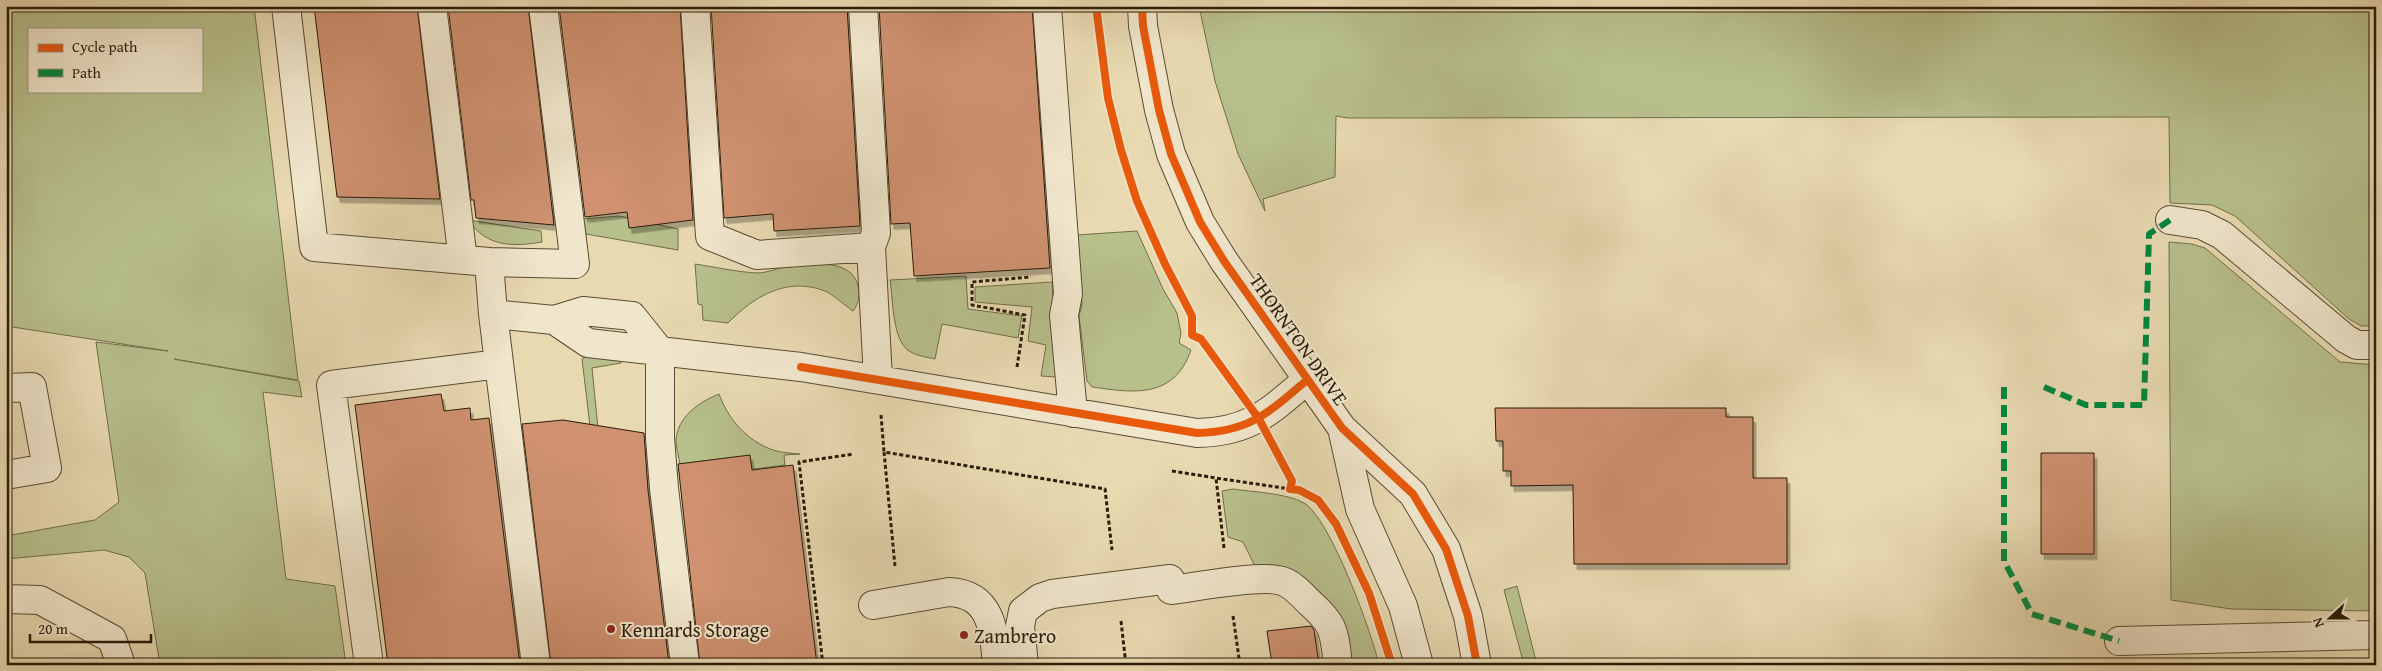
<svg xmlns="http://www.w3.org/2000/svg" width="2382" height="671" viewBox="0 0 2382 671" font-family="'Gentium Book Plus',serif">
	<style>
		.green { fill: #b7bf8b; stroke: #706e4a; fill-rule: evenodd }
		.building { fill: #cf9170; stroke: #2a1c09; filter: url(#shadow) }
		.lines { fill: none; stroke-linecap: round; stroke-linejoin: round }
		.minor-casing { stroke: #5a4b33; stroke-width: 30 }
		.path { stroke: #2a1c09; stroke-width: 3; stroke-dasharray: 4 2.5; stroke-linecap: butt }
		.minor { stroke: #f0e6cc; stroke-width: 28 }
		.quiet { stroke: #00873e; stroke-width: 6; stroke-dasharray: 12 6; stroke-linecap: butt }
		.cycleway-casing { stroke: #f0e6cc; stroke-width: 11 }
		.cycleway { stroke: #e8590c; stroke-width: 8 }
		.poi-dot { fill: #8f2418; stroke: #f0e6cc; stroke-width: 2 }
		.labels { text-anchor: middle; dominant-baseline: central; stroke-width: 4; stroke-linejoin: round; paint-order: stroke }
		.street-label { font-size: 20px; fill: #2a1c09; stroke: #f0e6cc }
		.poi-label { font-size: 20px; fill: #2a1c09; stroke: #f0e6cc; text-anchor: start }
	</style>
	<defs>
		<filter id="shadow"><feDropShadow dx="3" dy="5.5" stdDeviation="0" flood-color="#0004"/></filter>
	</defs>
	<rect width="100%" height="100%" fill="#e8d9b1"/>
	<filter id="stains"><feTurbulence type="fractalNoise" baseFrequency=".004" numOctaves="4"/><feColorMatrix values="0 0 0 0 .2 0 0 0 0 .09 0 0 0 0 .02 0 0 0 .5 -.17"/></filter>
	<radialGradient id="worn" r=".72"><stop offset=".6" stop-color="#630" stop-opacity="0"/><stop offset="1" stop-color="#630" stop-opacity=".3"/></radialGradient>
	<path class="green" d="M 6,6 L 254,6 L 298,380 L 174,359 L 299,381 L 302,397 L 263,392 L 286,579 L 335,586 L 346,665 L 160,665 L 145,573 L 129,557 L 104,550 L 6,559 L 6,536 L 95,520 L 119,502 L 96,342 L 168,351 L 6,326 ZM 29,29 L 201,29 L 201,91 L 29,91 Z
		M 1199,6 L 2376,6 L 2376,326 L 2361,326 L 2349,319 L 2235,216 L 2212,205 L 2170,203 L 2169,117 L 1348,118 L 1336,116 L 1335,177 L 1263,199 L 1265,211 L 1238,154 L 1215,81 Z
		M 619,216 L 678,229 L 678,250 L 586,234 L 583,219 Z
		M 468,220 L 541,231 L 542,242 C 512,247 487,247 468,220 Z
		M 1137,231 L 1163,289 L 1177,313 L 1181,333 L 1179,343 L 1191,350 C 1174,399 1134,393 1092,387 L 1087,381 L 1079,316 L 1082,304 L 1076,235 Z
		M 2169,242 L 2192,244 L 2205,248 L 2340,362 L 2376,365 L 2376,611 L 2231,609 L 2171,600 Z
		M 695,264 C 715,267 737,272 757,273 C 769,273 782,266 795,265 C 815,263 853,260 858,286 C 860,296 859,303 853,311 C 844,305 834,295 825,291 C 787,276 753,297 728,323 L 703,320 L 702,305 L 698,304 Z
		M 966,276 L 968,309 L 1022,316 L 1018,338 L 942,324 L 935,359 C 926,357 917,356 909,351 C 892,340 893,298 890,280 Z
		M 1052,282 L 1057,377 L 1041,376 L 1046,345 L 1028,341 L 1032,307 L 975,302 L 975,287 Z
		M 586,357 L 619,358 L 621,363 L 592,368 L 598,428 L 590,426 L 582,359 Z
		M 719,394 C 728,419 747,441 773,450 C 782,453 792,453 800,454 L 784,455 L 785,465 L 747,470 L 680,464 C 679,457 676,448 676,441 C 677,417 699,402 719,394 Z
		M 1233,489 C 1253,492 1286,493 1304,503 C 1330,518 1372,633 1379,665 L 1346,665 L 1342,634 L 1256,568 L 1243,542 L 1228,537 L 1222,491 Z
		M 1517,586 L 1537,665 L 1524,665 L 1504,590 Z
		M 2376,661 L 2376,665 L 2299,665 Z"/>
	<path class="building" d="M 314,6 L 417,6 L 440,199 L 337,197 Z
		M 448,6 L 528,6 L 554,225 L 476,218 L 474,200 L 471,200 Z
		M 559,6 L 680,6 L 693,220 L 629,228 L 627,212 L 585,217 Z
		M 711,6 L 847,6 L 860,226 L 774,231 L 773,214 L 724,218 Z
		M 879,6 L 1032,6 L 1050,268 L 914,276 L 910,223 L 891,224 Z
		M 441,394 L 444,411 L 470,408 L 471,420 L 489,418 L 520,665 L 388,665 L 355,405 Z
		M 1495,408 L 1726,408 L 1726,417 L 1753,417 L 1753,478 L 1787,478 L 1787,564 L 1574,564 L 1573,485 L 1511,486 L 1511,471 L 1503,471 L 1503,441 L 1496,441 Z
		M 563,420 L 644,433 L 648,490 L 669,665 L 551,665 L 522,424 Z
		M 2041,453 L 2094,453 L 2094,554 L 2041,554 Z
		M 750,455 L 752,470 L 793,465 L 817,665 L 700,665 L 678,464 Z
		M 1311,626 L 1314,630 L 1319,665 L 1272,665 L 1267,631 Z"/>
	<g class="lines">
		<g class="minor-casing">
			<path id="minor" d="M 286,6 L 314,247 L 489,262 L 493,314
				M 432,6 L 463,260
				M 695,6 L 710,236 L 757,255 L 871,247 L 876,233 L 863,6
				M 1047,6 L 1068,294 L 1064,315 L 1073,413
				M 1142,6 L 1143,26 L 1159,110 L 1171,154 L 1200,222 L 1224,261 L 1342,428 L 1413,494 L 1446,549 L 1468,616 L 1477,665
				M 2170,220 L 2202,225 L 2222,235 L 2346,339 L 2357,345 L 2376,345
				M 871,247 L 878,379
				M 489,262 L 575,264 L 543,6
				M 554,320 L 588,343 L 801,367 L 1197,433 C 1250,432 1269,412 1307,380
				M 6,388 L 32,387 L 47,468 L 6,475
				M 1342,428 L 1360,509 L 1403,606 L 1419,665
				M 1171,590 C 1196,587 1261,574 1282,581 C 1292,584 1301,594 1309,602 C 1335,625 1334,631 1338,665
				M 6,599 L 40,600 L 112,639 L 121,665
				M 873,605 L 949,592 C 992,594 994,631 997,665
				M 2119,641 L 2376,635
				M 369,665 L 331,385 L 499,364
				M 536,665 L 493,314 L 554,320 L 583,311 L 632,316 L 660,351 L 660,438 L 664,488 L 685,665
				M 1024,665 L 1020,626 L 1023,611 L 1040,598 L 1052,594 L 1170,579"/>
		</g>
		<path class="path" d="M 1017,367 L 1025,315 L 972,305 L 972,282 L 1031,277
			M 881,415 L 884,452
			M 1172,471 L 1216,478
			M 1224,548 L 1216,478 L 1290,489
			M 895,566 L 884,452 L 1105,489 L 1112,550
			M 1233,616 L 1240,665
			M 1121,621 L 1126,665
			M 823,665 L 799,462 L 854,454"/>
		<use href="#minor" class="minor"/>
		<path class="quiet" d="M 2004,387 L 2004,561 L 2032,614 L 2119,641
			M 2044,387 L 2086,405 L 2144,405 L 2149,234 L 2170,220"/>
		<g class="cycleway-casing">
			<path id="cycleway" d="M 1096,6 L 1108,98 L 1121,150 L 1137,201 L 1165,264 L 1192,316 L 1192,335 L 1201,339 L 1259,419 L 1292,481 L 1290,489 L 1299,490 L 1318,500 L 1336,524 L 1369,593 L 1392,665
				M 1142,6 L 1143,26 L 1159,110 L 1171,154 L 1200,222 L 1224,261 L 1342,428 L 1413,494 L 1446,549 L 1468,616 L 1477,665
				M 801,367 L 1197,433 C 1250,432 1269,412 1307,380"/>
		</g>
		<use href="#cycleway" class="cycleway"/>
	</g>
	<g class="poi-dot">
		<circle cx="611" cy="629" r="5"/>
		<circle cx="964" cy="635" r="5"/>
	</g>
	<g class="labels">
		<g class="street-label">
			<text transform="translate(1299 339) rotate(55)">THORNTON DRIVE</text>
		</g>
		<g class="poi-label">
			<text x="621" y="629">Kennards Storage</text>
			<text x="974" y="635">Zambrero</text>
		</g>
	</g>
	<rect width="2382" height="671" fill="none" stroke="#e8d9b1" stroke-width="25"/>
	<rect x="8" y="8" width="2367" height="656" fill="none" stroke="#2a1c09" stroke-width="2.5"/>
	<rect x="12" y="12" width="2357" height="646" fill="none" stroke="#2a1c09"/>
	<rect x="28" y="28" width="175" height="65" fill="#f0e6cc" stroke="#a1957e"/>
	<rect x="38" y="44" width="25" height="8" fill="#e8590c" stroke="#a1957e"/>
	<text x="72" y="52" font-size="15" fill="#2a1c09">Cycle path</text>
	<rect x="38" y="69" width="25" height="8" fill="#00873e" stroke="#a1957e"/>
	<text x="72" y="78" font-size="15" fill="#2a1c09">Path</text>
	<g transform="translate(2330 618) rotate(249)" stroke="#f0e6cc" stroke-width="4" paint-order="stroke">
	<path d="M0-4L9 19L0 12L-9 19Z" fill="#2a1c09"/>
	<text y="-8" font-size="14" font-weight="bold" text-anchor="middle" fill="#2a1c09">N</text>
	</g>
	<path d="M30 634v8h121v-8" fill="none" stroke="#2a1c09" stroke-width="2.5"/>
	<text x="38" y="634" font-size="15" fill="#2a1c09" stroke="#f0e6cc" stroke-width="4" paint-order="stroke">20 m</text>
	<rect width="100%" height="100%" filter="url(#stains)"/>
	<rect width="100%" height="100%" fill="url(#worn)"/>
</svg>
